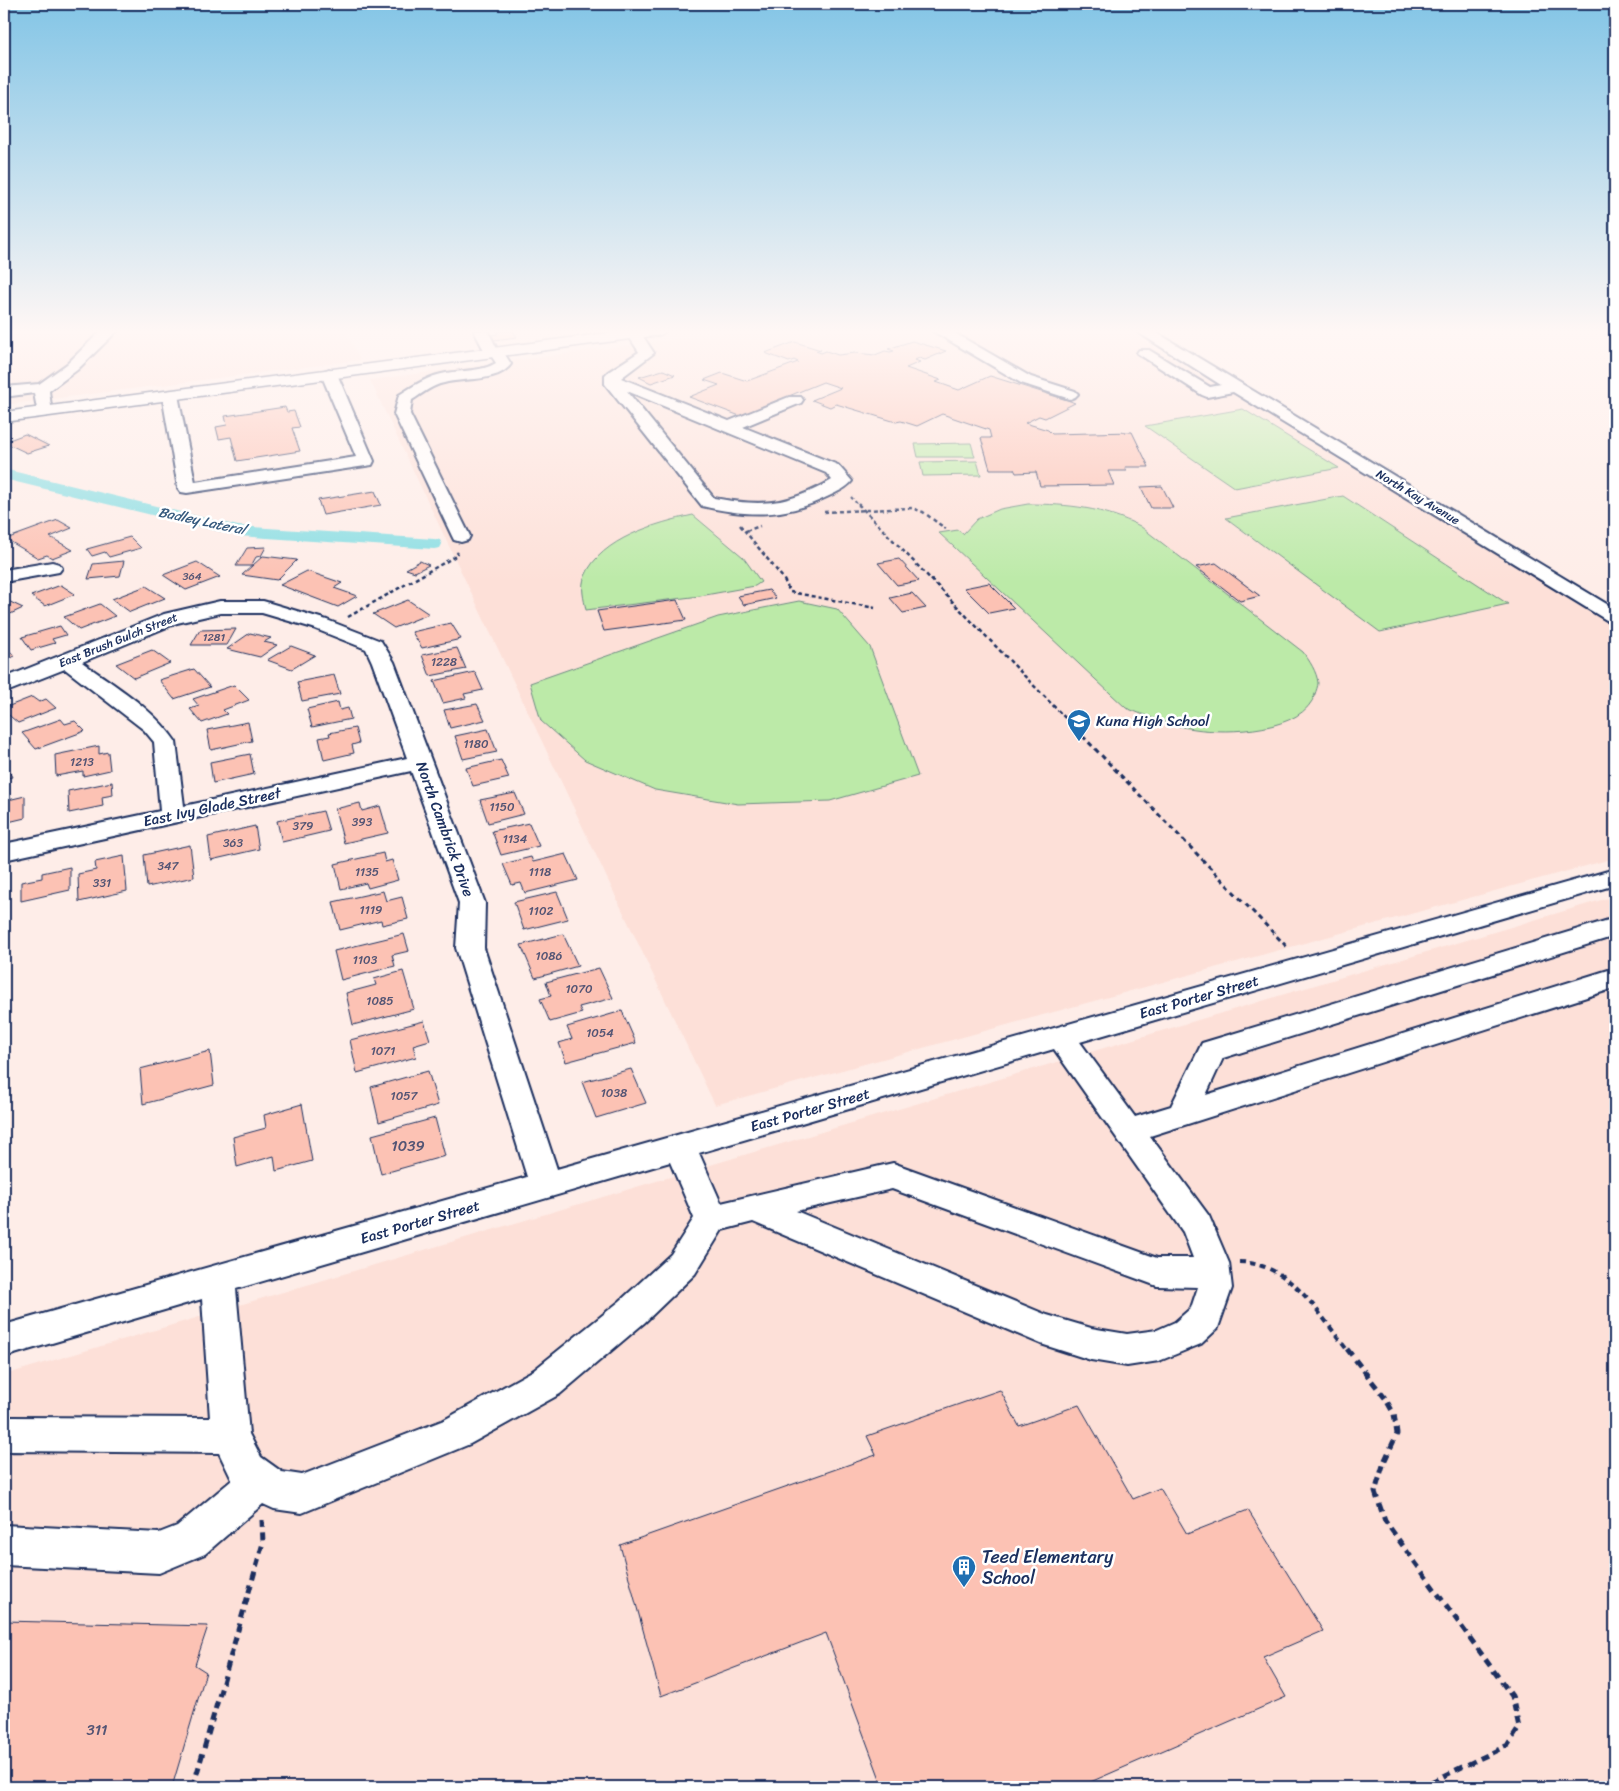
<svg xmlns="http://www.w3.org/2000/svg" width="1619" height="1791" viewBox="0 0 1619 1791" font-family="Sriracha,sans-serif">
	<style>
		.built { fill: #fde0d8 }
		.green { fill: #bceaa8; stroke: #6c8c83 }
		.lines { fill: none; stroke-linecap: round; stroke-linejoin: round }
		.canal { fill: #8cdee3; fill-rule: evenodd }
		.building { fill: #fcc2b4; stroke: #1b2f5e }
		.minor-casing { stroke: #1b2f5e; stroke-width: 4 }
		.major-casing { stroke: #1b2f5e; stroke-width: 3 }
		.path-far4 { stroke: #1b2f5e; stroke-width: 2; stroke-dasharray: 3 2.5; stroke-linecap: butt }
		.path-far3 { stroke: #1b2f5e; stroke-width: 2.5; stroke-dasharray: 4 3; stroke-linecap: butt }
		.path-far2 { stroke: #1b2f5e; stroke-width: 3; stroke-dasharray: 5 4; stroke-linecap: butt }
		.path-far1 { stroke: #1b2f5e; stroke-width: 4; stroke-dasharray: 6 4.5; stroke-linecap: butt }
		.path { stroke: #1b2f5e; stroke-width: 5; stroke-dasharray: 8 5.5; stroke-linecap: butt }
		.minor { fill: #fff; fill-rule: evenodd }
		.major { fill: #fff; fill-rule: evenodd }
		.labels { text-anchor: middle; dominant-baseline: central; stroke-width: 5; stroke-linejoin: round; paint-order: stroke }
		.far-number-label { font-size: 11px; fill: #535474 }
		.far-street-label { font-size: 12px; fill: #1b2f5e; stroke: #fff }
		.number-label { font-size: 12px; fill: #535474 }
		.far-water-label { font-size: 14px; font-style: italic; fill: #375b7f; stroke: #fff }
		.poi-label { font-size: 15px; fill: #1b2f5e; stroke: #fff; text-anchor: start }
		.street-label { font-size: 15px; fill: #1b2f5e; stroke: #fff }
		.near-number-label { font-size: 15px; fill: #535474 }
		.near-poi-label { font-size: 18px; fill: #1b2f5e; stroke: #fff; text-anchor: start }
	</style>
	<rect width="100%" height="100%" fill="#feede8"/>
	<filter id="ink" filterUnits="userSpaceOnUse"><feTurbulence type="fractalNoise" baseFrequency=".02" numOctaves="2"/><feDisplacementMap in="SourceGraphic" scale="10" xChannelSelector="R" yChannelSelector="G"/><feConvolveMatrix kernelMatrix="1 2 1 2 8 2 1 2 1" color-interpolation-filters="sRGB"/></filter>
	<g filter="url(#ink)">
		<path class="built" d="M 4,331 L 346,331 L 360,360 L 4,405 Z
			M 736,331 L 1128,331 L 1615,626 L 1615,858 L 715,1105 L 370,380 Z
			M 1615,896 L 1615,1787 L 4,1787 L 4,1375 Z"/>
		<path class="green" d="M 1243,409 L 1339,468 L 1235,488 L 1145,426 Z
			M 971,443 L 975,457 L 918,457 L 915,444 Z
			M 977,461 L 981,475 L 923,476 L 920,462 Z
			M 1343,496 L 1508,604 L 1380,632 L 1226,518 Z
			M 1028,504 C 1069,504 1104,508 1140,526 L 1303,652 C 1309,660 1317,672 1318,683 C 1318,686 1316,691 1315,694 C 1304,732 1227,734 1195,729 C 1171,726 1149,717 1126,708 L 939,533 L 958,530 L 963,534 L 977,519 L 1000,509 Z
			M 693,515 L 743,557 L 761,582 L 755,586 L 700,596 L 586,610 C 584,599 580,587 585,576 C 601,538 657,523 693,515 Z
			M 799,601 L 837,609 L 870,647 L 918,776 L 830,801 L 738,804 L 655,790 L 585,760 L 541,721 L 530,683 L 718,617 Z"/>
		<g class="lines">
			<path class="canal" d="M 4,469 L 238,526 L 434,539 L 440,540 L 442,544 L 440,548 L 434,549 L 238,536 L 4,479 Z"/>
		</g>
		<path class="building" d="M 496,331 L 513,331 L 517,337 L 494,340 L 491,335 L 498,334 Z
			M 912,341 L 946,351 L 925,360 L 919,358 L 915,360 L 920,362 L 906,368 L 941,380 L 936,382 L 959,390 L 990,376 L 1070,401 L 1075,403 L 1045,418 L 1039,416 L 1025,423 L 1048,430 L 1052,434 L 1132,432 L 1149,467 L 1125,467 L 1127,471 L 1108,471 L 1114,485 L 1040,486 L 1036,472 L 1016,473 L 1014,469 L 990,469 L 981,438 L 991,438 L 989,430 L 942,414 L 917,426 L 901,421 L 896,422 L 836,404 L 830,407 L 812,400 L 841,388 L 823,382 L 740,416 L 689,397 L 719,385 L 704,380 L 722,373 L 747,381 L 798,362 L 794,360 L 789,362 L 765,353 L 795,342 L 821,350 L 816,351 L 821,353 L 826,351 L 838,355 L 855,353 L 875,355 L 885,351 L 890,352 L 894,351 L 888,349 Z
			M 663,370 L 675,375 L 651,383 L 639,377 Z
			M 285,407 L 287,412 L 294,411 L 300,427 L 292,428 L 300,451 L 237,461 L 231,437 L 219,439 L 216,427 L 227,425 L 225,416 Z
			M 25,434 L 49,446 L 27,453 L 4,442 Z
			M 1162,486 L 1173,508 L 1151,508 L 1141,487 Z
			M 375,491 L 381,505 L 323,515 L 318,500 Z
			M 58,520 L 72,528 L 50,537 L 73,550 L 52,558 L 47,555 L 38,558 L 6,539 Z
			M 130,537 L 141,548 L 109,557 L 105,552 L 92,556 L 87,549 Z
			M 266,547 L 261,556 L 256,557 L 251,566 L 236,566 L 247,548 Z
			M 263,556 L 297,560 L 277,580 L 242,575 Z
			M 899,559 L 919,581 L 897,585 L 878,563 Z
			M 124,561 L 120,576 L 88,579 L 93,564 Z
			M 420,561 L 429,565 L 415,572 L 406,569 Z
			M 197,562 L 220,577 L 186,590 L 163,575 Z
			M 1216,563 L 1260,596 L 1240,601 L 1196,567 Z
			M 307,571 L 342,583 L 334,588 L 357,596 L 338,607 L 280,585 Z
			M 989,583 L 1014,608 L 989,613 L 964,588 Z
			M 61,585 L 75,594 L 45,606 L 31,596 Z
			M 146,586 L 165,598 L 130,612 L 112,599 Z
			M 769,590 L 776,598 L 744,605 L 738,596 Z
			M 912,593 L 926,608 L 903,613 L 890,598 Z
			M 6,600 L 23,608 L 4,617 L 4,601 Z
			M 408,600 L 429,614 L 394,628 L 373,614 Z
			M 677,600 L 686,620 L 604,631 L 597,611 Z
			M 100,604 L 115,616 L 79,630 L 64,617 Z
			M 451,623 L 461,639 L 422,648 L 412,632 Z
			M 60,626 L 66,635 L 52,639 L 55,643 L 31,650 L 22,637 Z
			M 236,629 L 227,645 L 191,645 L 200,630 Z
			M 250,633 L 271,638 L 264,642 L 277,645 L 260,657 L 227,649 Z
			M 4,646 L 15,656 L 4,661 Z
			M 291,646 L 315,655 L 292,669 L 267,660 Z
			M 457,648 L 466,669 L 430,676 L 422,655 Z
			M 152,650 L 170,663 L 134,678 L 116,664 Z
			M 194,669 L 210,687 L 174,699 L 159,680 Z
			M 475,672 L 483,690 L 464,694 L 466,698 L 443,703 L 434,681 Z
			M 334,675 L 340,694 L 302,701 L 297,682 Z
			M 234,685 L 249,700 L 223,710 L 227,714 L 202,723 L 190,709 L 199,706 L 193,699 Z
			M 32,697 L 39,702 L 46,699 L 56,708 L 18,723 L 4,711 L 4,708 Z
			M 338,702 L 340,710 L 348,708 L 351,719 L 312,727 L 307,709 Z
			M 477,704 L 485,720 L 450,728 L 444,710 Z
			M 61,719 L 65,724 L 75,721 L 85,731 L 36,749 L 22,733 Z
			M 248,722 L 252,741 L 211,750 L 207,730 Z
			M 355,728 L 359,743 L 352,745 L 354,753 L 324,760 L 319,738 L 330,736 L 329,733 Z
			M 488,729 L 497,752 L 463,759 L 455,736 Z
			M 99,746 L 99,754 L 108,752 L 110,770 L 83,776 L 83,771 L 56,776 L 55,755 Z
			M 250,754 L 254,774 L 213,783 L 210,762 Z
			M 501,760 L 509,778 L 473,786 L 466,768 Z
			M 4,761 L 12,777 L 4,779 Z
			M 112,782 L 113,795 L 102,797 L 103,806 L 69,813 L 68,791 Z
			M 515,793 L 524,814 L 488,823 L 480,800 Z
			M 25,796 L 25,818 L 4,823 L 4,801 Z
			M 360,803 L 362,811 L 380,806 L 388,833 L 344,843 L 335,809 Z
			M 323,811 L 329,831 L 282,842 L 277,821 Z
			M 529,823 L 539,846 L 501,855 L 492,831 Z
			M 255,826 L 259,849 L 211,860 L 208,837 Z
			M 190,845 L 194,877 L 147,887 L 144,855 Z
			M 383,853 L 385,862 L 392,860 L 398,880 L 368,888 L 366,883 L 341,889 L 335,864 Z
			M 566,854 L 578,880 L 525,893 L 521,883 L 512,885 L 503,864 L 531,857 L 533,862 Z
			M 124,856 L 127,891 L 79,902 L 78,874 L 96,870 L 95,862 Z
			M 70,867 L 70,890 L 21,901 L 21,882 L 42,878 L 42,873 Z
			M 383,891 L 386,901 L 402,897 L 408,919 L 382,925 L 381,920 L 340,930 L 333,902 Z
			M 557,892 L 568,919 L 524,930 L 514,902 Z
			M 404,934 L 409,951 L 392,955 L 395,966 L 341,980 L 334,951 Z
			M 563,934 L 578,966 L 535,978 L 521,945 Z
			M 599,968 L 613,998 L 579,1007 L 582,1013 L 550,1022 L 540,999 L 551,996 L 546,982 Z
			M 403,971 L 414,1009 L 353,1025 L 346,993 L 376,985 L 374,979 Z
			M 622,1011 L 636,1043 L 566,1062 L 559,1043 L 572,1039 L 567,1027 Z
			M 424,1021 L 430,1040 L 413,1045 L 416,1057 L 357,1073 L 350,1040 Z
			M 210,1051 L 214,1085 L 143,1104 L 140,1069 Z
			M 631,1069 L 646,1103 L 596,1118 L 582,1082 Z
			M 428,1071 L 438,1105 L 379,1122 L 371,1087 Z
			M 302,1104 L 312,1161 L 276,1171 L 274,1156 L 237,1167 L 233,1137 L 266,1128 L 264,1115 Z
			M 435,1118 L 445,1156 L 381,1174 L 372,1135 Z
			M 1000,1390 L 1019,1426 L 1079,1405 L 1133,1499 L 1160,1488 L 1187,1534 L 1248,1510 L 1323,1631 L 1263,1657 L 1286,1697 L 1079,1787 L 883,1787 L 826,1633 L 661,1696 L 620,1545 L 876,1455 L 867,1436 Z
			M 4,1621 L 208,1626 L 195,1665 L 206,1672 L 172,1787 L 4,1787 Z"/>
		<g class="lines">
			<g class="minor-casing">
				<path id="minor" d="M 101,331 L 117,331 L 77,370 L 49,391 L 51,406 L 49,409 L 37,409 L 34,393 L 4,397 L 4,387 L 39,384 L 67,364 Z
					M 474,331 L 488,331 L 497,349 L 502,350 L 511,364 C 498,383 464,377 444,383 C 432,385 422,394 412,400 L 410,414 L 470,536 L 468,540 L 461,542 L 454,540 L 452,536 L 394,414 L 399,395 C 415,385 428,376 446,373 C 463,370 481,372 496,363 L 492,357 L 487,356 Z
					M 933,331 L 951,331 L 1031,377 L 1075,391 L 1078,394 L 1075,397 L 1070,399 L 1021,383 Z
					M 1136,331 L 1154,331 L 1615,609 L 1615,623 L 1608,621 L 1233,392 L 1207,397 L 1202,395 L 1137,353 L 1139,350 L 1149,350 L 1210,387 L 1221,385 Z
					M 630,332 L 640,332 L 654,353 L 621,378 L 729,421 L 789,397 L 801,397 L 803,400 L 801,403 L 743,427 L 838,465 L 852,481 C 847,488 837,492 829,496 C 786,518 748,517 702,506 L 605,384 L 605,375 L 608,372 L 639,352 L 628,335 ZM 627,391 L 826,473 L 832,480 C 789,505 762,507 714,498 Z
					M 329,369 L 334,371 L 337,374 L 374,461 L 372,465 L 187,493 L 181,492 L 178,488 L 162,395 L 165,392 L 175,392 L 178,395 L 195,482 L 356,457 L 321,374 L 324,371 Z
					M 52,562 L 59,564 L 62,568 L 59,572 L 4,582 L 4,570 Z
					M 220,601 L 263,601 L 270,603 L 327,620 L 381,641 L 394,662 L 485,903 L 484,948 L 557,1169 L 1615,869 L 1615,885 L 1080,1042 L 1135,1117 L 1171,1106 L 1202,1043 L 1615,918 L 1615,936 L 1223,1058 L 1206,1095 L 1615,968 L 1615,988 L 1150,1136 L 1209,1216 L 1229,1263 L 1232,1288 L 1218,1328 L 1201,1344 L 1159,1361 L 1127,1366 L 1091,1360 L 1041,1344 L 753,1222 L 722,1230 L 695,1274 L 644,1323 L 560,1394 L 470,1444 L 302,1513 L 274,1509 L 263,1504 L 205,1554 L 159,1573 L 4,1565 L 4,1525 L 159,1533 L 177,1526 L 232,1480 L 219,1453 L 10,1451 L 4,1453 L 4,1419 L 10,1417 L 210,1418 L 202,1299 L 4,1357 L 4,1325 L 527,1177 L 456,948 L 459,903 L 411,771 L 4,860 L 4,844 L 160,811 L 154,742 L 144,730 L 65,669 L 4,693 L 4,678 L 164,614 ZM 220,613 L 262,613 L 313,628 L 366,649 L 372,662 L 407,758 L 184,806 L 176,742 C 153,708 115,686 82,662 L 177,623 ZM 1054,1049 L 1183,1232 L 1193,1258 L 1157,1258 L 893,1163 L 721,1203 L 699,1153 ZM 670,1162 L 694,1218 L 671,1254 L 620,1301 L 534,1370 L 444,1420 L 302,1475 L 282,1472 L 261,1457 L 249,1434 L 236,1289 ZM 892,1189 L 1157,1286 L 1198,1287 L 1191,1308 L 1175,1322 L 1157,1330 L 1127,1334 L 1091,1328 L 1047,1315 L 796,1211 Z"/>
			</g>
			<g class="major-casing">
				<path id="major" d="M 623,331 L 667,331 L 660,335 L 4,422 L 4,412 Z"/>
			</g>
			<path class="path-far4" d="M 851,497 L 859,506"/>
			<path class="path-far3" d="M 858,504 L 1072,725
				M 824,512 L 912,508 L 923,512 L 946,529
				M 740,525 L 783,578 L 790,592 L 875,608
				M 746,531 L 760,526
				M 348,617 L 454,557 L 458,552"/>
			<path class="path-far2" d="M 1070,723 L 1289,949"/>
			<path class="path-far1" d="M 1239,1262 C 1291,1263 1319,1314 1348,1351"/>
			<path class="path" d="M 1347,1349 L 1385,1398 L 1394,1414 L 1397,1434 L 1384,1462 L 1375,1492 L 1385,1521 L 1512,1696 L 1519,1728 L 1508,1745 L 1421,1787
				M 193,1787 L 263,1543 L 262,1520"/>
			<use href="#minor" class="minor"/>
			<use href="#major" class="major"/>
		</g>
	</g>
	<linearGradient id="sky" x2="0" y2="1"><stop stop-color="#83c5e6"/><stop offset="0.57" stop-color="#fff7f5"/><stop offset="1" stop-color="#fff7f5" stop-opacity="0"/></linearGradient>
	<rect width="1619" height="582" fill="url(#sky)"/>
	<defs>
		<g id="school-pin" transform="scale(1.25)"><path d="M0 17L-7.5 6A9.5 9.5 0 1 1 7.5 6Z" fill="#1f6fb2" stroke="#fff"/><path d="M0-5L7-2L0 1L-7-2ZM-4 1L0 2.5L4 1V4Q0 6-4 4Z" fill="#fff"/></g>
		<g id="building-pin" transform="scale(1.25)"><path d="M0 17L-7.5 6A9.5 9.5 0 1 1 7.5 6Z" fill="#1f6fb2" stroke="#fff"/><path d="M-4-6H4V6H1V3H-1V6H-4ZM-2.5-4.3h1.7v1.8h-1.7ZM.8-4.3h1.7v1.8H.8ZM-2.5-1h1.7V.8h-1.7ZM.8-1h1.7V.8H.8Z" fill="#fff"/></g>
	</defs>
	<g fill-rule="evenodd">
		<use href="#school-pin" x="1079" y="721"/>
		<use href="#building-pin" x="964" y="1567"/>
	</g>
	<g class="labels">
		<g class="far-number-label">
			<text x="192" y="576">364</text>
			<text x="214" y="637">1281</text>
		</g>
		<g class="far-street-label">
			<text transform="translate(1418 497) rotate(31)">North Kay Avenue</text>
			<text transform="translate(118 640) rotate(-22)">East Brush Gulch Street</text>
		</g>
		<g class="number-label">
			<text x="444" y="662">1228</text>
			<text x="476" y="744">1180</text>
			<text x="82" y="762">1213</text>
			<text x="502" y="807">1150</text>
			<text x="362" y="822">393</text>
			<text x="303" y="826">379</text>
			<text x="515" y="839">1134</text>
			<text x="233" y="843">363</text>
			<text x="168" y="866">347</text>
			<text x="367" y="872">1135</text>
			<text x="540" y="872">1118</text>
			<text x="102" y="883">331</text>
			<text x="371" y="910">1119</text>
			<text x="541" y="911">1102</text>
			<text x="549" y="956">1086</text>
			<text x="365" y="960">1103</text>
			<text x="579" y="989">1070</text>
			<text x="380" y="1001">1085</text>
			<text x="600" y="1033">1054</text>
			<text x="383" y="1051">1071</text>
			<text x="614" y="1093">1038</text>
			<text x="404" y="1096">1057</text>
		</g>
		<g class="far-water-label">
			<text transform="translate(202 521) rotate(12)">Badley Lateral</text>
		</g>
		<g class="poi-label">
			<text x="1096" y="721">Kuna High School</text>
		</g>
		<g class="street-label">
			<text transform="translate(212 807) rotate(-12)">East Ivy Glade Street</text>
			<text transform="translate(445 829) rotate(70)">North Cambrick Drive</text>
			<text transform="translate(1199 997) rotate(-16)">East Porter Street</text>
			<text transform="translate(810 1110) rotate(-16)">East Porter Street</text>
			<text transform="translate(420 1222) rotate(-16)">East Porter Street</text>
		</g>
		<g class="near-number-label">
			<text x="408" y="1146">1039</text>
			<text x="97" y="1730">311</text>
		</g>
		<g class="near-poi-label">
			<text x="982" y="1557">Teed Elementary<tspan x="982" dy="21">School</tspan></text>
		</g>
	</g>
	<rect width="1619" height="1791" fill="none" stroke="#fff" stroke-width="20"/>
	<rect x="10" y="10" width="1599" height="1771" fill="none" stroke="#1b2f5e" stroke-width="2" filter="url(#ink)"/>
</svg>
